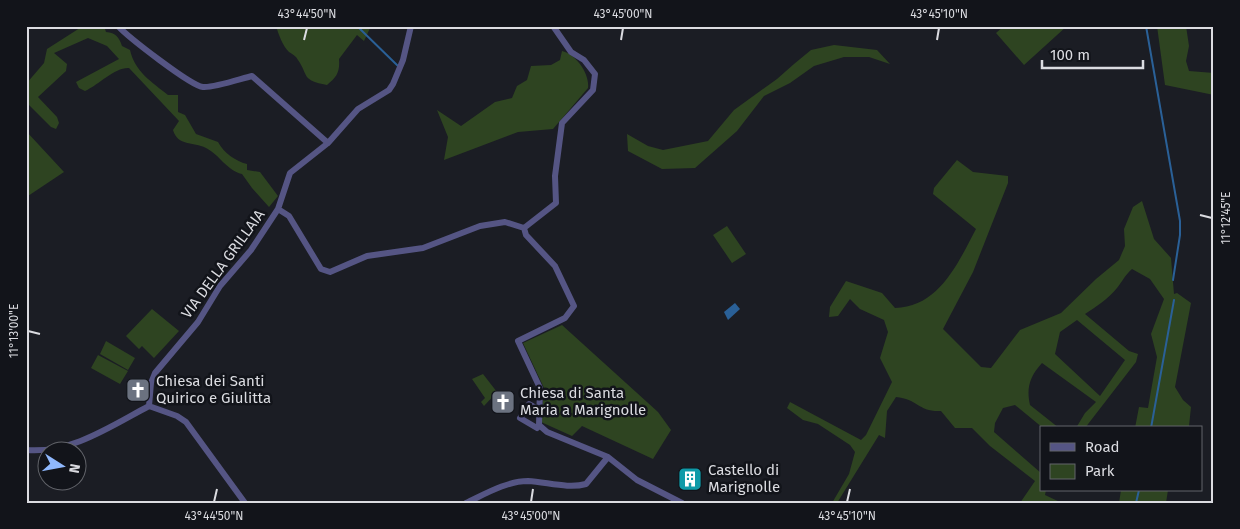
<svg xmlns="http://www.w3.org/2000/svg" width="1240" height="529" viewBox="0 0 1240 529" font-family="'Fira Sans',sans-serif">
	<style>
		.green { fill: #2e4421; fill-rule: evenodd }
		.water { fill: #2a6097 }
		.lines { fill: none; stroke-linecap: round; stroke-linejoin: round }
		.stream { stroke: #2a6097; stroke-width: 2 }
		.minor { stroke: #555584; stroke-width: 6 }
		.ticks { fill: none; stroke: #dbdce1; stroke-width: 2 }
		.labels { text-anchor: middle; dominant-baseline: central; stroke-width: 5; stroke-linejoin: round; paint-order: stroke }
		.street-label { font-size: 15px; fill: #dbdce1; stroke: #12141a }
		.poi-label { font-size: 15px; fill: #dbdce1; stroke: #12141a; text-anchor: start }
		.neatline { fill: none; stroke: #dbdce1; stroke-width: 2 }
		.ticks-label { font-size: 12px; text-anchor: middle; fill: #dbdce1 }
	</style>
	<rect width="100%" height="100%" fill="#1b1d24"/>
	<path class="green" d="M 83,26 L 104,26 L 106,32 C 116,33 119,37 122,46 L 130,50 C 135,72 152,82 168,95 L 178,95 L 178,112 L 185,115 L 196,134 L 218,142 C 224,153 235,161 247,164 L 247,170 L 260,172 L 278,196 L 269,207 L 252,188 L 242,174 C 226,170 220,155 206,148 C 193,141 178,147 173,130 L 179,121 L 129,68 C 115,67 100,84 85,91 L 79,88 L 76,82 L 119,59 L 107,46 L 88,38 L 54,53 L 67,64 L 66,71 L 38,97 L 57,117 L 59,123 L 56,129 L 51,127 L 29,105 L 26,107 L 26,84 L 44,63 L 47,49 Z
		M 276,26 L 371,26 L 364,41 L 357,35 L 339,59 C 340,72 337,77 327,85 C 301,80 309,76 298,60 C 296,56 292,54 289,52 C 282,45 279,35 276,26 Z
		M 1004,26 L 1067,26 L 1024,65 L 996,33 Z
		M 1157,26 L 1186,26 L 1189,46 L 1186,61 L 1189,71 L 1214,73 L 1214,95 L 1165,85 Z
		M 834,45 L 877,50 L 890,64 L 869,57 L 844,57 L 814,66 L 790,83 L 764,96 L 737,131 L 695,168 L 662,169 L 628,151 L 627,134 L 648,146 L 663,150 L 708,141 L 734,110 L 777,79 L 794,64 L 811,50 Z
		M 562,51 C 576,54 590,74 588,88 L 553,129 L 518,132 L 444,160 L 448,137 L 437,110 L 461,126 L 495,102 L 512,98 L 517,86 L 527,80 L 531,66 L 551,65 L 560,60 Z
		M 26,131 L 64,172 L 28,196 L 26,194 Z
		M 957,160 L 973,172 L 1008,176 L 1008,183 L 973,272 L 943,329 L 981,367 L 991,368 L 1020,330 L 1061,313 L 1096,279 L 1119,260 L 1125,246 L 1124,229 L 1133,207 L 1142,201 L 1154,239 L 1171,258 L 1174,294 L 1177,293 L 1191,303 L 1175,387 L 1183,400 L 1191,407 L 1189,426 L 1188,428 L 1135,428 L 1139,407 L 1148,408 L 1157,357 L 1151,334 L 1164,299 L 1150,279 L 1132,269 C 1125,275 1122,282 1117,288 C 1108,299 1096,307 1085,314 L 1129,351 L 1138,354 L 1136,362 L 1085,428 L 1076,428 L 1085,413 L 1096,402 L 1042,363 C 1030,376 1026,388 1030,405 L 1059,428 L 1043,428 L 1015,405 L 1003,408 L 995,423 L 994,432 L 1041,473 L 1041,490 L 1046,490 L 1045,495 L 1062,503 L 1020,503 L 1035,481 L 990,446 L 972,428 L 955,428 L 941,411 C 918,412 918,399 896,397 L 887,411 L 885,438 L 879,435 L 837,503 L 832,503 L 849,474 L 855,452 L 850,445 L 818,424 L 803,420 L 787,408 L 790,402 L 861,440 L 866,435 L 892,382 L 880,358 L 888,332 L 884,320 L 860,309 L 850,299 L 838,316 L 829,317 L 830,307 L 846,281 L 882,293 L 895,308 C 939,307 958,263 976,229 L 933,194 L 934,188 ZM 1077,320 L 1125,360 L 1100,396 L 1055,354 L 1060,332 Z
		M 727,226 L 746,254 L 732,263 L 713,235 Z
		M 152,309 L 179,331 L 154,358 L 142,346 L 139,349 L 126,336 Z
		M 562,325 L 658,412 L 671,430 L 653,459 L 582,426 L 572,436 L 541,422 L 544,388 L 523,343 Z
		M 106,341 L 135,358 L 128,370 L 100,354 Z
		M 98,355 L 128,371 L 120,384 L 91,368 Z
		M 483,374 L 497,392 L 484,406 L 481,402 L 485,398 L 472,379 Z
		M 1121,490 L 1168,490 L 1166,503 L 1119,503 Z"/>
	<path class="water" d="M 735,303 L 740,309 L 728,320 L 724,312 Z"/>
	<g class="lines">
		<path class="stream" d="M 357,26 L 399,67
			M 1146,26 L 1180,221 L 1180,235 L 1173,280
			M 1151,428 L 1174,300
			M 1136,503 L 1139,490"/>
		<path class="minor" d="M 118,26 C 128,37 191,86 203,87 C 214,88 240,79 252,76 L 328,143
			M 553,26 L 571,52 L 584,60 L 595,74 L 593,90 L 562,123 L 555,176 L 556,203 L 524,228 L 526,235 L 555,266 L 574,306 L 565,318 L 518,341 L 540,388 L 539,425 L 547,432 L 608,457 L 637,480 L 682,503
			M 278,209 L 289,216 L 321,269 L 330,272 L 367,256 L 423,248 L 480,226 L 505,222 L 524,228
			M 149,406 L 151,383 L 155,373 L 198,322 L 220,286 L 251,250 L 278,209 L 290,173 L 328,143 L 358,109 L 389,90 L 393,84 L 403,60 L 411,26
			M 538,409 L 529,404 L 520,418 L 537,428 L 539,425
			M 26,450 C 71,454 111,426 149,406 L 177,416 L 186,422 L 245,503
			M 466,503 C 485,494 507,481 528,481 C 547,482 568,489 586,484 L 608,457"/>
	</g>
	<path class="ticks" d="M 304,40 L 307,28M 621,40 L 623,28M 937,40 L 939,28M 1200,215 L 1212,218M 28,331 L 40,334M 214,502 L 217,489M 531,502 L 533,489M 847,502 L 850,489"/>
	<defs>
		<g id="church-square" transform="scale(1.25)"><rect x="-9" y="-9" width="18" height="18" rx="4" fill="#6b7280" stroke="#12141a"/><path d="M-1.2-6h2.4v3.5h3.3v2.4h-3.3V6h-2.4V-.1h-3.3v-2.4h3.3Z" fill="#fff"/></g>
		<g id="building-square" transform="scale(1.25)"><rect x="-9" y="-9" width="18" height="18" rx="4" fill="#0f9aa8" stroke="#12141a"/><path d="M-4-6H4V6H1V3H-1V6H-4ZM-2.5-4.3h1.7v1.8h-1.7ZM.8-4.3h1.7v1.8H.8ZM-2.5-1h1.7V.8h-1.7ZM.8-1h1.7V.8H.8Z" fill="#fff"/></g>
	</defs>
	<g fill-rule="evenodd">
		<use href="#church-square" x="138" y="390"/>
		<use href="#church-square" x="503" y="402"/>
		<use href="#building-square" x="690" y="479"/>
	</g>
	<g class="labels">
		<g class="street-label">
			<text transform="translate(223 264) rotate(-54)">VIA DELLA GRILLAIA</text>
		</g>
		<g class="poi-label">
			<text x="156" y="381">Chiesa dei Santi<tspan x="156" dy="17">Quirico e Giulitta</tspan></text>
			<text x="520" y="393">Chiesa di Santa<tspan x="520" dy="17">Maria a Marignolle</tspan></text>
			<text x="708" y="470">Castello di<tspan x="708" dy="17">Marignolle</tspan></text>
		</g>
	</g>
	<rect width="1240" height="529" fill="none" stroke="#12141a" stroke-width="55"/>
	<rect x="1040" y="426" width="162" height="65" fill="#12141a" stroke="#62646a"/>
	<rect x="1050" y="443" width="25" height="8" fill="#555584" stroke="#62646a"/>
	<text x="1085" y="452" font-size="15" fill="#dbdce1">Road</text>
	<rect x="1050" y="464" width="25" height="15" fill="#2e4421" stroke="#62646a"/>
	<text x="1085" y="476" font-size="15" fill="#dbdce1">Park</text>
	<g transform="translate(62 466) rotate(101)"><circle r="24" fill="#12141a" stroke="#62646a"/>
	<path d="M0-4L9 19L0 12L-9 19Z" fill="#8fb8fd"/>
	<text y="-8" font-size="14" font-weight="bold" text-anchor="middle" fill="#dbdce1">N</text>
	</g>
	<path d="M1042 60v8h101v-8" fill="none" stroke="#dbdce1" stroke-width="2.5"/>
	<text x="1050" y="60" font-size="15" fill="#dbdce1" stroke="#12141a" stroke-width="4" paint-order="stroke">100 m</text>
	<rect x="28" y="28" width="1184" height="474" class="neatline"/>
	<g class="ticks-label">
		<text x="307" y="18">43°44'50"N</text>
		<text x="623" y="18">43°45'00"N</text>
		<text x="939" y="18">43°45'10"N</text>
		<text transform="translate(1226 218) rotate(-90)" y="4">11°12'45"E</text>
		<text transform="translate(14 331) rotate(-90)" y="4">11°13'00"E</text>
		<text x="214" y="520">43°44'50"N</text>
		<text x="531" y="520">43°45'00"N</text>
		<text x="847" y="520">43°45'10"N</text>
	</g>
</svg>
